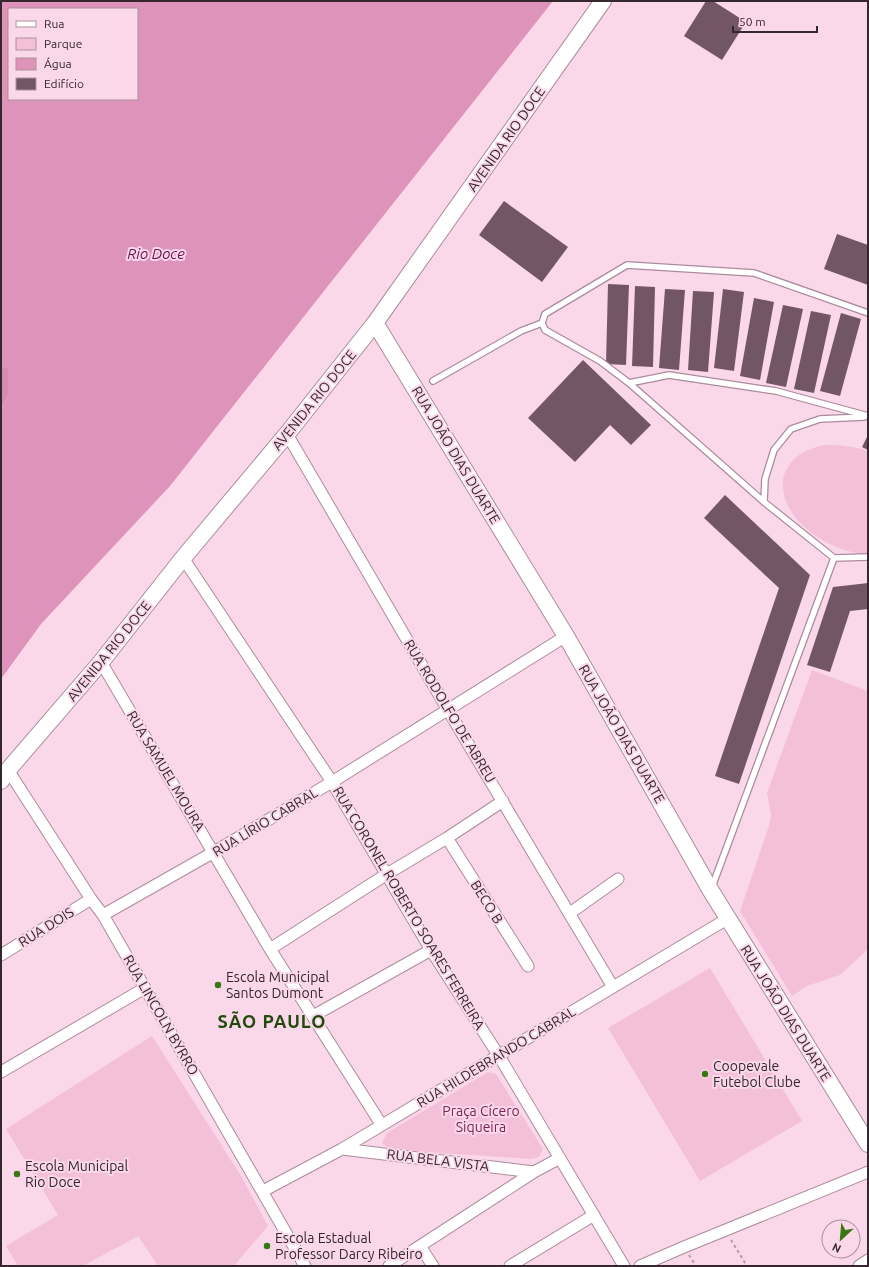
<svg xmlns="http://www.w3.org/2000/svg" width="869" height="1267" viewBox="0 0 869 1267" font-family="Ubuntu,sans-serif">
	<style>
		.green { fill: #f3bfd9 }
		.forest { fill: #d58bb2 }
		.water { fill: #de93ba; fill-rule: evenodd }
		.building { fill: #735665 }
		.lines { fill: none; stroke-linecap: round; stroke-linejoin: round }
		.lane-casing { stroke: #ab8b9b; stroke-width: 8 }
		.street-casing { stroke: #ab8b9b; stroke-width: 13 }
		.secondary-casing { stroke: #ab8b9b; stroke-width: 18 }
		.path { stroke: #b498a5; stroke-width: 2; stroke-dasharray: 3 3; stroke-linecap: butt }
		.lane { stroke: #fff; stroke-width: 5.5 }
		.street { stroke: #fff; stroke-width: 11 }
		.secondary { stroke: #fff; stroke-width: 16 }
		.poi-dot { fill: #387714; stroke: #fbd8e9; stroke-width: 1.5 }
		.labels { text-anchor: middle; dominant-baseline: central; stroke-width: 4; stroke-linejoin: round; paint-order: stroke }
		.street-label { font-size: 14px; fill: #34272d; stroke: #fbd8e9 }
		.poi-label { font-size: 14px; fill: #34272d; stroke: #fbd8e9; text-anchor: start }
		.park-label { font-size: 14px; fill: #792357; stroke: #fbd8e9 }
		.water-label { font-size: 15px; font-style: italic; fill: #6a134a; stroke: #fbd8e9 }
		.district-label { font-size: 18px; font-weight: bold; letter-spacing: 1px; fill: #20490b; stroke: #fbd8e9 }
	</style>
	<rect width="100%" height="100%" fill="#fbd8e9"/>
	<path class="green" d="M 824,445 C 840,445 854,446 868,451 L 868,554 C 834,554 784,523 783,487 C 783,480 783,475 787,469 C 795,454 808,449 824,445 Z
		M 812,670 L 868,691 L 868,949 L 840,975 L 807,986 L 792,996 L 740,911 L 770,823 L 771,815 L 767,793 Z
		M 710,968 L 802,1121 L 700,1181 L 608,1028 Z
		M 152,1036 L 241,1176 L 268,1226 L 234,1266 L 158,1266 L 138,1236 L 83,1266 L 18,1266 L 6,1246 L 58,1215 L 6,1129 Z
		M 488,1072 L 496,1074 L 543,1149 L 539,1157 L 532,1159 L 391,1150 L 382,1143 L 387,1133 Z"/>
	<path class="forest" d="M 1,367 L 8,367 L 8,396 L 1,408 Z"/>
	<path class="water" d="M 1,1 L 553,1 L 170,486 L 41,624 L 1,679 L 1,408 L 8,396 L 8,368 L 1,367 ZM 9,9 L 137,9 L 137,99 L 9,99 Z"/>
	<path class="building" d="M 706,1 L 713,1 L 746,22 L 722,60 L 684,36 Z
		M 504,201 L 568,247 L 542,282 L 479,235 Z
		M 837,234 L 868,245 L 868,285 L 824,269 Z
		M 608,284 L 629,285 L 626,365 L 606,364 Z
		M 635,286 L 655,287 L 653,367 L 632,366 Z
		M 665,289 L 685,290 L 679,370 L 659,368 Z
		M 723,289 L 744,292 L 734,371 L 714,368 Z
		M 693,291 L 714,292 L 708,372 L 688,370 Z
		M 754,298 L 774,302 L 760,380 L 740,376 Z
		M 783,305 L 803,309 L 786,387 L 766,383 Z
		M 811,311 L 831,315 L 814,393 L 794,389 Z
		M 841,313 L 861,319 L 840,396 L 820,391 Z
		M 583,360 L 651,425 L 631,445 L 610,425 L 575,462 L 528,418 Z
		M 868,435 L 868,450 L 862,447 Z
		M 725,495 L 810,575 L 739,784 L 715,776 L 779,588 L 704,518 Z
		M 868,583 L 868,609 L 850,611 L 830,672 L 807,665 L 833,587 Z"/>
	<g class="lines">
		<g class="lane-casing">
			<path id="lane" d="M 433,381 L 521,331 L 542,323
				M 629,383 L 600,361 L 545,330 L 542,323 L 545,314 L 627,265 L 754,273 L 868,313
				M 868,416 L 776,391 L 669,375 L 629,383 L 764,502 L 834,558 L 868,557
				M 764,502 L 765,479 L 774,450 L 791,429 L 820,419 L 864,417
				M 712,887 L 834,558"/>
		</g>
		<g class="street-casing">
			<path id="street" d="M 287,434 L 448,710 L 613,987
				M 183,558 L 332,782 L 431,950 L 499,1056 L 624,1266
				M 101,662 L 270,949 L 381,1124
				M 8,770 L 91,899 L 103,915 L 305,1266
				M 447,838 L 528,966
				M 570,913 L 618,879
				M 103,915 L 214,852 L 332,782 L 566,636
				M 270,949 L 387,874 L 447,838 L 503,801
				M 1,955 L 91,899
				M 313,1016 L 431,950
				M 1,1072 L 145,988
				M 342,1149 L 534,1172
				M 263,1191 L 342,1149 L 727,919
				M 420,1246 L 433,1266
				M 389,1266 L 534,1172 L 560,1158
				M 510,1266 L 594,1215
				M 640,1266 L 684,1247 L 868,1172
				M 859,1266 L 868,1260"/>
		</g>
		<g class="secondary-casing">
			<path id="secondary" d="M 375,323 L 566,636 L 711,891 L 868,1144
				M 1,781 L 8,770 L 101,662 L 183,558 L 287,434 L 375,323 L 603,1"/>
		</g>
		<path class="path" d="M 731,1240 L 747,1266
			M 689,1255 L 696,1266"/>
		<use href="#lane" class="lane"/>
		<use href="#street" class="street"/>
		<use href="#secondary" class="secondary"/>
	</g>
	<g class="poi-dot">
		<circle cx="218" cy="985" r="4"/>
		<circle cx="705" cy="1074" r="4"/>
		<circle cx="17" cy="1174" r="4"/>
		<circle cx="267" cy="1246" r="4"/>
	</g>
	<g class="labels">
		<g class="street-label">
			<text transform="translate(506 139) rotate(-55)">AVENIDA RIO DOCE</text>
			<text transform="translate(314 400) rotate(-51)">AVENIDA RIO DOCE</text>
			<text transform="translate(456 455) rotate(59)">RUA JOÃO DIAS DUARTE</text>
			<text transform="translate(109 651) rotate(-51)">AVENIDA RIO DOCE</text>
			<text transform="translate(450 711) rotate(59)">RUA RODOLFO DE ABREU</text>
			<text transform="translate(622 734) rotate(60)">RUA JOÃO DIAS DUARTE</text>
			<text transform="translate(166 771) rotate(59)">RUA SAMUEL MOURA</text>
			<text transform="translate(265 822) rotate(-31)">RUA LÍRIO CABRAL</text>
			<text transform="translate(487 902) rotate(58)">BECO B</text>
			<text transform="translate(409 908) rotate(59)">RUA CORONEL ROBERTO SOARES FERREIRA</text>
			<text transform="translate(46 927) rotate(-32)">RUA DOIS</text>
			<text transform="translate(786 1013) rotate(58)">RUA JOÃO DIAS DUARTE</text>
			<text transform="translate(161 1015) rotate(60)">RUA LINCOLN BYRRO</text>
			<text transform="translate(496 1057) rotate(-31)">RUA HILDEBRANDO CABRAL</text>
			<text transform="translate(438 1160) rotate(7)">RUA BELA VISTA</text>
		</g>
		<g class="poi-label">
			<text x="226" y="977">Escola Municipal<tspan x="226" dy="16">Santos Dumont</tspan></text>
			<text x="713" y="1066">Coopevale<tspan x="713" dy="16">Futebol Clube</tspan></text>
			<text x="25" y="1166">Escola Municipal<tspan x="25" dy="16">Rio Doce</tspan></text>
			<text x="275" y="1238">Escola Estadual<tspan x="275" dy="16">Professor Darcy Ribeiro</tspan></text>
		</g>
		<g class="park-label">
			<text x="481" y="1111">Praça Cícero<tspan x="481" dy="16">Siqueira</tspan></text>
		</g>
		<g class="water-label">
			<text x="156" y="253">Rio Doce</text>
		</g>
		<g class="district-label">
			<text x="272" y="1021">SÃO PAULO</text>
		</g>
	</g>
	<rect width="869" height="1267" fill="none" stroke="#34272d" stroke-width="4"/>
	<rect x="8" y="8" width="130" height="92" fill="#fbd8e9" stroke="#ab919e"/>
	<rect x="16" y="21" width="20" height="6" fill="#ffffff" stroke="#ab919e"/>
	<text x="44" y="28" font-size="12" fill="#34272d">Rua</text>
	<rect x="16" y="38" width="20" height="12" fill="#f3bfd9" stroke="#ab919e"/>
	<text x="44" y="48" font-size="12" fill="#34272d">Parque</text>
	<rect x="16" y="58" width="20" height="12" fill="#de93ba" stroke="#ab919e"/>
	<text x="44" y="68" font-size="12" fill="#34272d">Água</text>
	<rect x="16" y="78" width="20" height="12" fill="#735665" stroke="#ab919e"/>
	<text x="44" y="88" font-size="12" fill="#34272d">Edifício</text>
	<g transform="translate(841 1239) rotate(206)"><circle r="19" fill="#fbd8e9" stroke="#ab919e"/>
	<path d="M0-3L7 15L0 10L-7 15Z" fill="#387714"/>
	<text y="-6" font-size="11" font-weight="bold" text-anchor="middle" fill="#34272d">N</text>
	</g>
	<path d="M733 26v6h84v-6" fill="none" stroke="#34272d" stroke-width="2"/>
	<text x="739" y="26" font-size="12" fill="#34272d" stroke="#fbd8e9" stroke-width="3" paint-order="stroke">50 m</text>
</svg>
